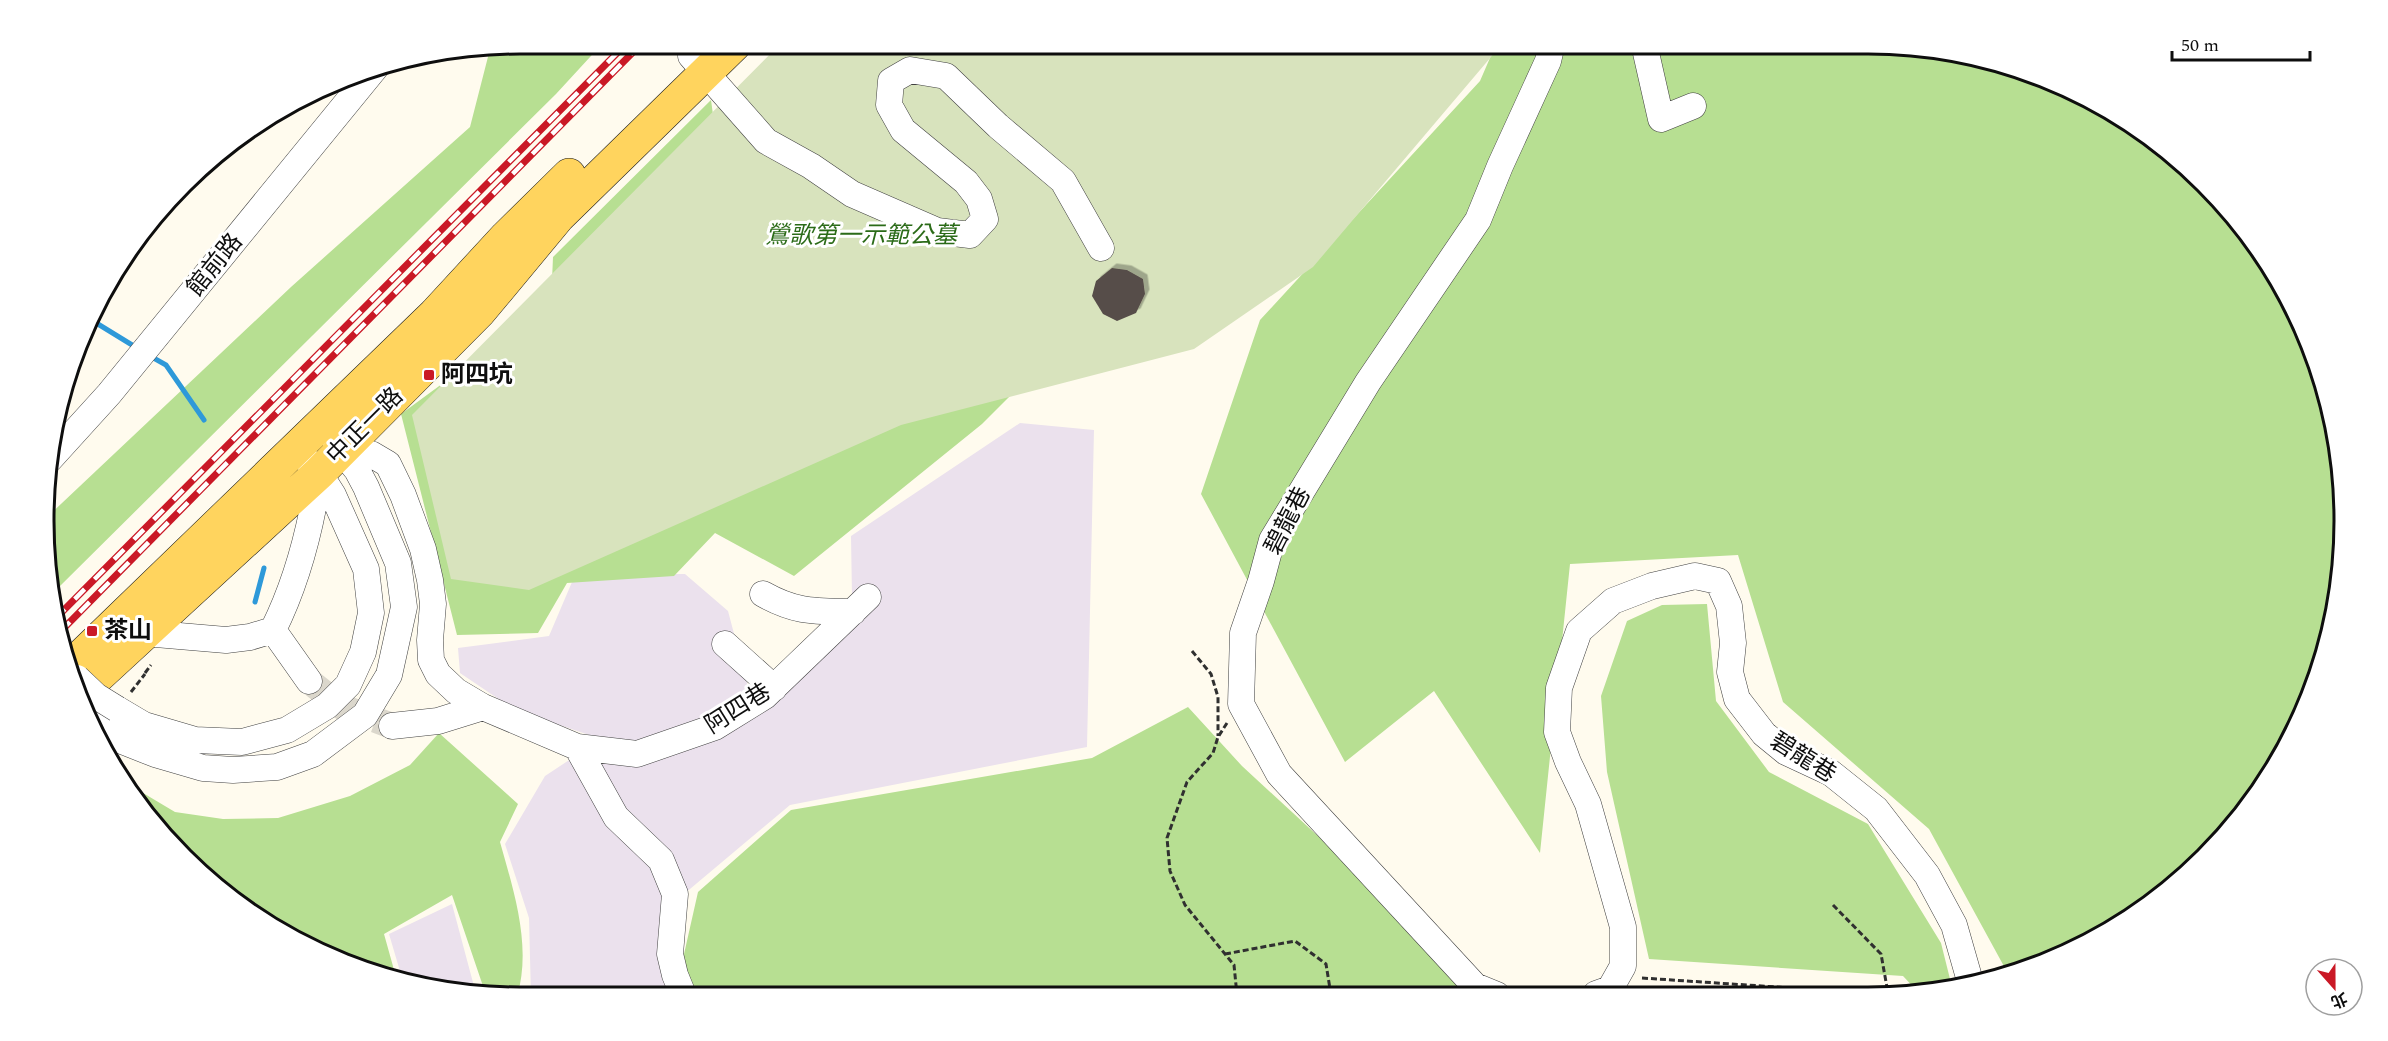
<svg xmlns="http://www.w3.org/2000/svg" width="2388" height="1041" viewBox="0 0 2388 1041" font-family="Spectral,'Noto Sans TC',serif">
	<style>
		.industrial { fill: #ebe1ed }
		.forest { fill: #b7df92 }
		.cemetery { fill: #d8e3bd }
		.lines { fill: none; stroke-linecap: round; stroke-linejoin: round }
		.stream { stroke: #2e99d9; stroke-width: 5 }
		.building { fill: #574e49; filter: url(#shadow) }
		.minor-tunnel { stroke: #dbd7cc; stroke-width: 26; stroke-dasharray: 26 13; stroke-linecap: butt }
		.minor-casing { stroke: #414141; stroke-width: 27 }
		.major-casing { stroke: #1f1f1f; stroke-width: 34 }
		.path { stroke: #303030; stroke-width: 3; stroke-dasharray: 6 3; stroke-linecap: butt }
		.minor { stroke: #fff; stroke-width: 26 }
		.major { stroke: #ffd45e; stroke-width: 33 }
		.rail-casing { stroke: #ca1926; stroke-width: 7 }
		.rail { stroke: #fff; stroke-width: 4.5; stroke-dasharray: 14; stroke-linecap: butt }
		.minor-bridge-casing { stroke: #414141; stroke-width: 27; stroke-linecap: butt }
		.minor-bridge { stroke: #fff; stroke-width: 26 }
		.poi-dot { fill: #ca1926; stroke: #fff; stroke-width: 2 }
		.labels { text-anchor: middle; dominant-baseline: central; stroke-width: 6; stroke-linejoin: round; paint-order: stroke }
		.park-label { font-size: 24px; font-style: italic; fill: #2b6b18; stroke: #fff }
		.street-label { font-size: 24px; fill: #0e0e0e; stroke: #fff }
		.poi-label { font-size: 24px; font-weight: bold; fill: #0e0e0e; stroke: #fff; text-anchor: start }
		.rim { fill: none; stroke: #0e0e0e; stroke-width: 3 }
	</style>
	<defs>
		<filter id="shadow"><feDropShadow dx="4.5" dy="-4.5" stdDeviation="0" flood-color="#0004"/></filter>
	</defs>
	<rect width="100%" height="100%" fill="#fffbee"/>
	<path class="industrial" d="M 1020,423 L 1094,430 L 1087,747 L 790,805 L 665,910 L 665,986 L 669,997 L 531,997 L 529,918 L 505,844 L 545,776 L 601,739 L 515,710 L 460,673 L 458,648 L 549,636 L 575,575 L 685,574 L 728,611 L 750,694 L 852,597 L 851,536 Z
		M 452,904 L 475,990 L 402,978 L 389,934 Z"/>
	<path class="forest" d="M 521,44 L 602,44 L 556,94 L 58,588 L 50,582 L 44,520 L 291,287 L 470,127 L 490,49 Z
		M 1496,44 L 1868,44 L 2021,69 L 2106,108 L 2182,162 L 2246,230 L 2295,310 L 2328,397 L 2343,490 L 2340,583 L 2319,674 L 2264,786 L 2182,879 L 2078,948 L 2006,970 L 1929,829 L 1783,702 L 1738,555 L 1570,564 L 1540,853 L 1434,691 L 1345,762 L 1201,494 L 1260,320 L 1480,81 Z
		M 711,100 L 723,188 L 1081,325 L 982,424 L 794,576 L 715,533 L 674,576 L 567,583 L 538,633 L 457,635 L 401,414 L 551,304 L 553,257 Z
		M 1707,604 L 1716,701 L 1769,772 L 1868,824 L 1941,943 L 1952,987 L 1930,993 L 1919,993 L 1903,976 L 1649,959 L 1607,772 L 1601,696 L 1627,621 L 1662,605 Z
		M 1188,707 L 1242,766 L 1490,995 L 692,997 L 682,963 L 698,892 L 791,810 L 1092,758 Z
		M 439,733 L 518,804 L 500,842 C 514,892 532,946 517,997 L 485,992 L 452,895 L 384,934 L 396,977 L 367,972 L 282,934 L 206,879 L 128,784 L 175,812 L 223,819 L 278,818 L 350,796 L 410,765 Z"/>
	<path class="cemetery" d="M 780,44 L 1502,44 L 1313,267 L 1194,349 L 901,425 L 529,590 L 451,579 L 412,415 Z"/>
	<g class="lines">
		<path class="stream" d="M 93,321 L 137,348
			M 150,356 L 166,365 L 204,420
			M 255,602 L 264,568"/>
	</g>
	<path class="building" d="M 1112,268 L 1127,270 L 1143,279 L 1145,294 L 1136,313 L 1117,321 L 1103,314 L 1092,296 L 1096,281 Z"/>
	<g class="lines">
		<path class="minor-tunnel" d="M 309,681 L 342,707 L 392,726"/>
		<g class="minor-casing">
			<path id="minor" d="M 1644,44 L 1661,119 L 1693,106
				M 691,56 L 766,141 L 811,166 L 852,194 L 937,231 L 970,235 L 985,219 L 979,199 L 966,182 L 903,130 L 889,105 L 891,81 L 910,70 L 946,76 L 998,126 L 1063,181 L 1101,248
				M 341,449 L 371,454 L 388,464 L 403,495 L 423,549 L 430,580 L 433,604 L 430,640 L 431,660 L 438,674 L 456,691 L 483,707 L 577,747 L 616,817 L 661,860 L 675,894 L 670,954 L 675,975 L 684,997
				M 50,459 L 109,394 L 376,67
				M 763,594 C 797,613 815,611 853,612
				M 136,626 L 144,633 L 226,640 L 250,637 L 273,630 C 298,580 311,528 319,473
				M 273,630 L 309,681
				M 725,644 L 774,688
				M 117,709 L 144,725 L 195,740 L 242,742 L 287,730 L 327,706 L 348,685 L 363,652 L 371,613 L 366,569 L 333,495 L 319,473 L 306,459
				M 93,722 L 122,741 L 155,754 L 203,768 L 233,770 L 277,767 L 313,754 L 365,715 L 389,675 L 404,607 L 398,563 L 366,487 L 357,470 L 336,444
				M 392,726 L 438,721 L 483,707
				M 577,747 L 637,754 L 715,727 L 765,696 L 868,597
				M 1596,994 L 1610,989 L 1623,966 L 1623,927 L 1588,804 L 1568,762 L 1557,732 L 1559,688 L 1579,631 L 1613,601 L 1652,586 L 1695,576 L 1718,581 L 1729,606 L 1733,643 L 1730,672 L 1737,699 L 1764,734 L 1786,752 L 1831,773 L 1876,809 L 1927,875 L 1954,925 L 1970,981
				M 1497,995 L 1475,986 L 1279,774 L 1241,704 L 1243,633 L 1261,581 L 1272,540 L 1368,382 L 1478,220 L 1500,166 L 1548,61 L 1552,44"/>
		</g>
		<g class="major-casing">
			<path id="major" d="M 72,665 L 435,314 L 506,237 L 569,175
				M 82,691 L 319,473 L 480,311 L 559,216 L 735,44"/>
		</g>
		<path class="path" d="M 1192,651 L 1211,674 L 1218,697 L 1218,736
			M 145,673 L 151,665
			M 131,692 L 145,674
			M 1227,723 L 1218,737 L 1213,753 L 1187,782 L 1167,838 L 1170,871 L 1185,905 L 1234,965 L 1237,995
			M 1833,905 L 1881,954 L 1888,993
			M 1225,954 L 1295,941 L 1326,964 L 1331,995
			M 1642,978 L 1882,994"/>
		<use href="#minor" class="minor"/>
		<use href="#major" class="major"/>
		<g class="rail-casing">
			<path id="rail" d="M 55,619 L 626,44
				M 60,632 L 641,44"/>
		</g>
		<use href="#rail" class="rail"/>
		<g class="minor-bridge-casing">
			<path id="minor-bridge" d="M 77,678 L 96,696 L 117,709"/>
		</g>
		<use href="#minor-bridge" class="minor-bridge"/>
	</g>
	<g class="poi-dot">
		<rect x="423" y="369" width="12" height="12" rx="3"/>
		<rect x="86" y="625" width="12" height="12" rx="3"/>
	</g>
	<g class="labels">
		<g class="park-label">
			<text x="861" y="236">鶯歌第一示範公墓</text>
		</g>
		<g class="street-label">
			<text transform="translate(215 265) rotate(-51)">館前路</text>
			<text transform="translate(365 426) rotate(-45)">中正一路</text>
			<text transform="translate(1288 521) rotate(-63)">碧龍巷</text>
			<text transform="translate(738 709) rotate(-32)">阿四巷</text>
			<text transform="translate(1803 758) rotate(32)">碧龍巷</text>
		</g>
		<g class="poi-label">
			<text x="441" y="375">阿四坑</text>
			<text x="104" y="631">茶山</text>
		</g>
	</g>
	<path d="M0 0H2388V1041H0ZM520 54H1868A466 466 0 0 1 2334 520V521A466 466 0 0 1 1868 987H520A466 466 0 0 1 54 521V520A466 466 0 0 1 520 54Z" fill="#fff" fill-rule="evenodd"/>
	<path class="rim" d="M520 54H1868A466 466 0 0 1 2334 520V521A466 466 0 0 1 1868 987H520A466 466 0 0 1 54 521V520A466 466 0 0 1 520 54Z"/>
	<g transform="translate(2334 987) rotate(159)"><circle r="28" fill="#ffffff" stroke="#9f9f9f" stroke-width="1.5"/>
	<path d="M0-4.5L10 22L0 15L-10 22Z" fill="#ca1926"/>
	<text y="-9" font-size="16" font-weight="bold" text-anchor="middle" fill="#0e0e0e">北</text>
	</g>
	<path d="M2172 51v9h138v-9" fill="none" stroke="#0e0e0e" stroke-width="3"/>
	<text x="2181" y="51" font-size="18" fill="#0e0e0e" stroke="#ffffff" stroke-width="4.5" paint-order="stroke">50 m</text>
</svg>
